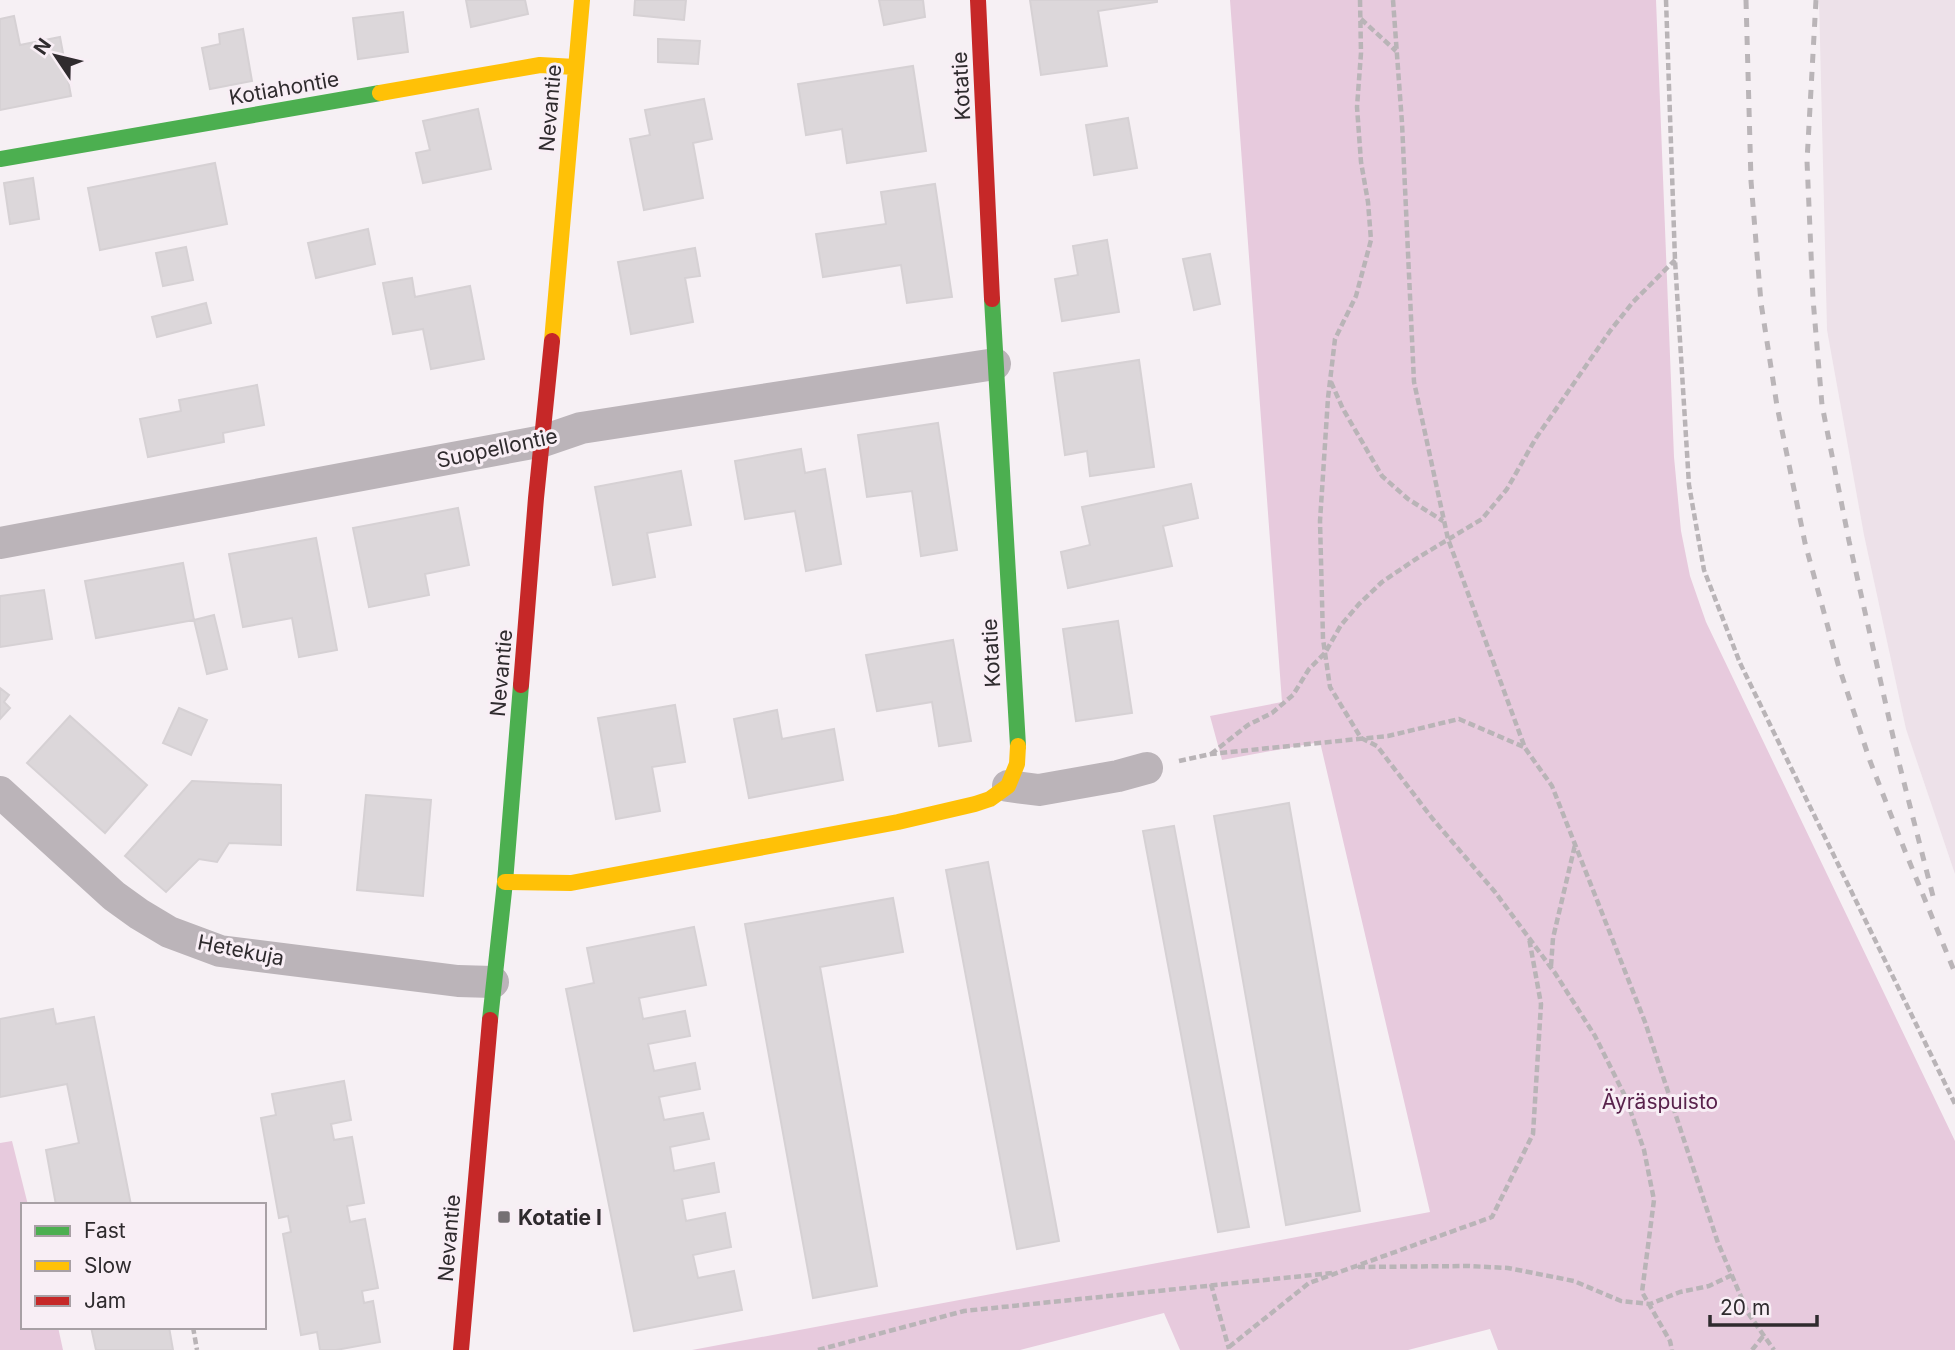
<svg xmlns="http://www.w3.org/2000/svg" width="1955" height="1350" viewBox="0 0 1955 1350" font-family="Inter,sans-serif">
	<style>
		.built { fill: #ede1e9 }
		.forest { fill: #e7cadd }
		.building { fill: #dcd7da; stroke: #d6d1d4; stroke-width: 2 }
		.lines { fill: none; stroke-linecap: round; stroke-linejoin: round }
		.path { stroke: #b9b4b7; stroke-width: 4.5; stroke-dasharray: 7 3.5; stroke-linecap: butt }
		.street { stroke: #bbb4b9; stroke-width: 32 }
		.fast { stroke: #4caf50; stroke-width: 16 }
		.slow { stroke: #ffc107; stroke-width: 16 }
		.jam { stroke: #c62828; stroke-width: 16 }
		.rail { stroke: #bab5b8; stroke-width: 5; stroke-dasharray: 9 9; stroke-linecap: butt }
		.poi-dot { fill: #757073; stroke: #f8eef5; stroke-width: 2.5 }
		.labels { text-anchor: middle; dominant-baseline: central; stroke-width: 6; stroke-linejoin: round; paint-order: stroke }
		.street-label { font-size: 21px; fill: #2f2b2e; stroke: #f8eef5 }
		.park-label { font-size: 21px; fill: #59224c; stroke: #f8eef5 }
		.poi-label { font-size: 21px; font-weight: bold; fill: #2f2b2e; stroke: #f8eef5; text-anchor: start }
	</style>
	<rect width="100%" height="100%" fill="#f6f0f4"/>
	<path class="built" d="M 1819,0 L 1955,0 L 1955,874 L 1906,729 L 1864,535 L 1827,330 Z"/>
	<path class="forest" d="M 1230,0 L 1656,0 L 1674,457 L 1681,531 L 1690,576 L 1706,622 L 1955,1141 L 1955,1350 L 1498,1350 L 1490,1329 L 1408,1350 L 1180,1350 L 1164,1313 L 1020,1350 L 692,1350 L 1430,1212 L 1320,742 L 1222,760 L 1210,716 L 1282,702 Z
		M 12,1141 L 28,1205 L 23,1205 L 23,1327 L 58,1327 L 63,1350 L 0,1350 L 0,1143 Z"/>
	<path class="building" d="M 466,0 L 525,0 L 528,14 L 471,27 Z
		M 635,0 L 686,0 L 684,20 L 634,15 Z
		M 879,0 L 923,0 L 925,17 L 884,25 Z
		M 1030,0 L 1157,0 L 1157,2 L 1098,11 L 1107,66 L 1041,75 Z
		M 403,12 L 408,52 L 358,59 L 353,18 Z
		M 14,16 L 20,45 L 60,37 L 71,96 L 0,110 L 0,19 Z
		M 243,29 L 252,81 L 210,89 L 202,48 L 220,44 L 219,34 Z
		M 658,39 L 700,41 L 698,64 L 658,62 Z
		M 913,66 L 926,151 L 847,163 L 842,129 L 806,135 L 798,84 Z
		M 704,99 L 712,139 L 693,143 L 703,198 L 644,210 L 630,139 L 650,135 L 645,110 Z
		M 478,109 L 491,169 L 423,183 L 416,153 L 430,150 L 423,121 Z
		M 1128,118 L 1137,168 L 1094,175 L 1086,125 Z
		M 215,163 L 227,224 L 100,250 L 88,188 Z
		M 33,178 L 39,219 L 10,224 L 4,183 Z
		M 935,184 L 952,297 L 907,303 L 901,265 L 823,277 L 816,234 L 886,224 L 881,192 Z
		M 368,229 L 375,264 L 316,278 L 308,243 Z
		M 1107,240 L 1119,312 L 1062,321 L 1055,279 L 1078,275 L 1073,246 Z
		M 186,247 L 193,280 L 163,286 L 156,253 Z
		M 695,248 L 700,276 L 685,278 L 693,322 L 631,334 L 618,262 Z
		M 1210,254 L 1220,304 L 1194,310 L 1183,259 Z
		M 412,278 L 415,297 L 470,286 L 484,359 L 431,369 L 423,329 L 393,334 L 383,283 Z
		M 206,303 L 211,323 L 157,337 L 152,317 Z
		M 1139,360 L 1154,467 L 1090,476 L 1087,451 L 1065,455 L 1054,373 Z
		M 257,385 L 264,425 L 223,433 L 224,442 L 148,457 L 140,419 L 181,411 L 179,400 Z
		M 938,423 L 957,550 L 921,556 L 912,491 L 867,497 L 858,435 Z
		M 801,449 L 805,473 L 825,469 L 841,564 L 806,571 L 795,511 L 745,519 L 735,461 Z
		M 681,471 L 691,525 L 647,533 L 655,577 L 613,585 L 595,487 Z
		M 1191,484 L 1198,518 L 1163,526 L 1172,566 L 1068,588 L 1061,552 L 1090,545 L 1082,507 Z
		M 458,508 L 469,565 L 425,574 L 429,595 L 369,607 L 353,528 Z
		M 316,538 L 337,650 L 299,657 L 292,618 L 243,627 L 229,554 Z
		M 183,563 L 194,620 L 96,638 L 85,581 Z
		M 44,590 L 52,639 L 0,647 L 0,596 Z
		M 214,615 L 227,669 L 207,674 L 194,620 Z
		M 1118,621 L 1132,713 L 1076,721 L 1063,629 Z
		M 953,640 L 971,741 L 939,746 L 932,702 L 877,711 L 866,655 Z
		M 0,688 L 9,695 L 4,702 L 10,708 L 0,719 Z
		M 675,705 L 685,762 L 652,767 L 660,811 L 616,819 L 598,718 Z
		M 179,708 L 207,720 L 191,755 L 163,743 Z
		M 777,710 L 782,739 L 834,729 L 843,780 L 749,798 L 734,719 Z
		M 70,716 L 147,785 L 105,833 L 27,763 Z
		M 192,781 L 281,785 L 281,845 L 229,843 L 217,862 L 199,859 L 166,892 L 125,856 Z
		M 366,795 L 431,800 L 423,896 L 357,890 Z
		M 1289,803 L 1360,1211 L 1286,1225 L 1214,816 Z
		M 1174,826 L 1249,1227 L 1218,1232 L 1143,831 Z
		M 988,862 L 1059,1241 L 1017,1249 L 946,870 Z
		M 893,898 L 903,952 L 820,967 L 877,1286 L 813,1298 L 745,924 Z
		M 694,927 L 706,985 L 639,998 L 643,1019 L 685,1011 L 690,1036 L 648,1044 L 654,1071 L 695,1063 L 700,1089 L 659,1097 L 664,1120 L 703,1113 L 709,1139 L 670,1147 L 674,1171 L 714,1163 L 719,1192 L 682,1199 L 686,1221 L 725,1213 L 731,1247 L 693,1255 L 698,1278 L 734,1271 L 742,1310 L 634,1331 L 566,989 L 594,983 L 587,948 Z
		M 53,1009 L 56,1024 L 94,1017 L 131,1205 L 56,1205 L 46,1150 L 79,1143 L 67,1084 L 0,1097 L 0,1019 Z
		M 344,1081 L 351,1120 L 331,1124 L 334,1140 L 352,1137 L 364,1203 L 347,1206 L 350,1222 L 365,1219 L 378,1288 L 362,1291 L 364,1303 L 373,1301 L 380,1342 L 336,1350 L 320,1350 L 317,1332 L 301,1335 L 283,1234 L 291,1232 L 288,1216 L 279,1218 L 261,1118 L 276,1115 L 272,1094 Z
		M 91,1327 L 169,1327 L 173,1350 L 96,1350 Z"/>
	<g class="lines">
		<path class="path" d="M 1360,0 L 1361,53 L 1357,107 L 1361,162 L 1368,202 L 1371,240 L 1356,296 L 1335,339 L 1328,398 L 1320,521 L 1323,639 L 1330,687 L 1361,738 L 1377,746 L 1432,818 L 1495,892 L 1555,973 L 1595,1036 L 1626,1098 L 1644,1150 L 1654,1200 L 1642,1292 L 1670,1341 L 1672,1350
			M 1393,0 L 1402,123 L 1414,382 L 1448,539 L 1525,748 L 1552,786 L 1645,1022 L 1718,1243 L 1748,1313 L 1774,1350
			M 1666,0 L 1675,260 L 1689,485 L 1704,570 L 1740,663 L 1955,1104
			M 1361,19 L 1396,51
			M 1331,382 L 1343,409 L 1382,476 L 1408,499 L 1443,521
			M 1211,754 L 1248,725 L 1272,713 L 1293,695 L 1309,669 L 1325,653 L 1341,625 L 1359,604 L 1382,582 L 1419,557 L 1482,519 L 1507,489 L 1536,438 L 1610,331 L 1633,302 L 1675,260
			M 1179,761 L 1211,754 L 1388,736 L 1459,719 L 1524,747
			M 1551,966 L 1553,938 L 1575,845
			M 1358,1267 L 1468,1266 L 1508,1268 L 1574,1281 L 1621,1301 L 1650,1304 L 1680,1292 L 1709,1286 L 1732,1275
			M 1211,1284 L 1229,1349
			M 193,1327 L 197,1350
			M 1229,1347 L 1309,1283 L 1492,1217 L 1533,1134 L 1541,1004 L 1529,938
			M 818,1350 L 964,1311 L 1332,1273
			M 1752,1350 L 1764,1335"/>
		<path class="street" d="M 0,543 L 543,441 L 581,428 L 995,364
			M 1008,786 L 1039,790 L 1118,776 L 1147,768
			M 0,792 L 114,896 L 139,914 L 169,932 L 220,951 L 458,981 L 493,982"/>
		<path class="fast" d="M 0,159 L 380,93
			M 992,299 L 1018,746
			M 490,1020 L 505,882 L 521,685"/>
		<path class="slow" d="M 380,93 L 540,65 L 575,67
			M 552,341 L 582,0
			M 505,882 L 571,883 L 898,822 L 975,804 L 990,799 L 1008,786 L 1017,764 L 1018,746"/>
		<path class="jam" d="M 978,0 L 992,299
			M 521,685 L 536,498 L 552,341
			M 461,1350 L 490,1020"/>
		<path class="rail" d="M 1746,0 L 1751,181 L 1761,303 L 1777,406 L 1805,543 L 1838,664 L 1870,761 L 1905,851 L 1955,973
			M 1816,0 L 1807,161 L 1813,299 L 1822,405 L 1849,541 L 1899,763 L 1934,900"/>
	</g>
	<rect class="poi-dot" x="497" y="1210" width="14" height="14" rx="3.5"/>
	<g class="labels">
		<g class="street-label">
			<text transform="translate(961 86) rotate(-93)">Kotatie</text>
			<text transform="translate(284 88) rotate(-10)">Kotiahontie</text>
			<text transform="translate(550 108) rotate(-85)">Nevantie</text>
			<text transform="translate(497 448) rotate(-12)">Suopellontie</text>
			<text transform="translate(991 653) rotate(-93)">Kotatie</text>
			<text transform="translate(501 673) rotate(-85)">Nevantie</text>
			<text transform="translate(241 950) rotate(11)">Hetekuja</text>
			<text transform="translate(449 1238) rotate(-85)">Nevantie</text>
		</g>
		<g class="park-label">
			<text x="1660" y="1101">Äyräspuisto</text>
		</g>
		<g class="poi-label">
			<text x="518" y="1217">Kotatie I</text>
		</g>
	</g>
	<rect x="21" y="1203" width="245" height="126" fill="#f8eef5" stroke="#a8a0a5" stroke-width="2"/>
	<rect x="35" y="1226" width="35" height="10" fill="#4caf50" stroke="#a8a0a5" stroke-width="2"/>
	<text x="84" y="1238" font-size="21" fill="#2f2b2e">Fast</text>
	<rect x="35" y="1261" width="35" height="10" fill="#ffc107" stroke="#a8a0a5" stroke-width="2"/>
	<text x="84" y="1273" font-size="21" fill="#2f2b2e">Slow</text>
	<rect x="35" y="1296" width="35" height="10" fill="#c62828" stroke="#a8a0a5" stroke-width="2"/>
	<text x="84" y="1308" font-size="21" fill="#2f2b2e">Jam</text>
	<g transform="translate(56 56) rotate(305)" stroke="#f8eef5" stroke-width="5" paint-order="stroke">
	<path d="M0-5L12 26L0 18L-12 26Z" fill="#2f2b2e"/>
	<text y="-10" font-size="19" font-weight="bold" text-anchor="middle" fill="#2f2b2e">N</text>
	</g>
	<path d="M1710 1315v10h107v-10" fill="none" stroke="#2f2b2e" stroke-width="3.5"/>
	<text x="1720" y="1315" font-size="21" fill="#2f2b2e" stroke="#f8eef5" stroke-width="5" paint-order="stroke">20 m</text>
</svg>
